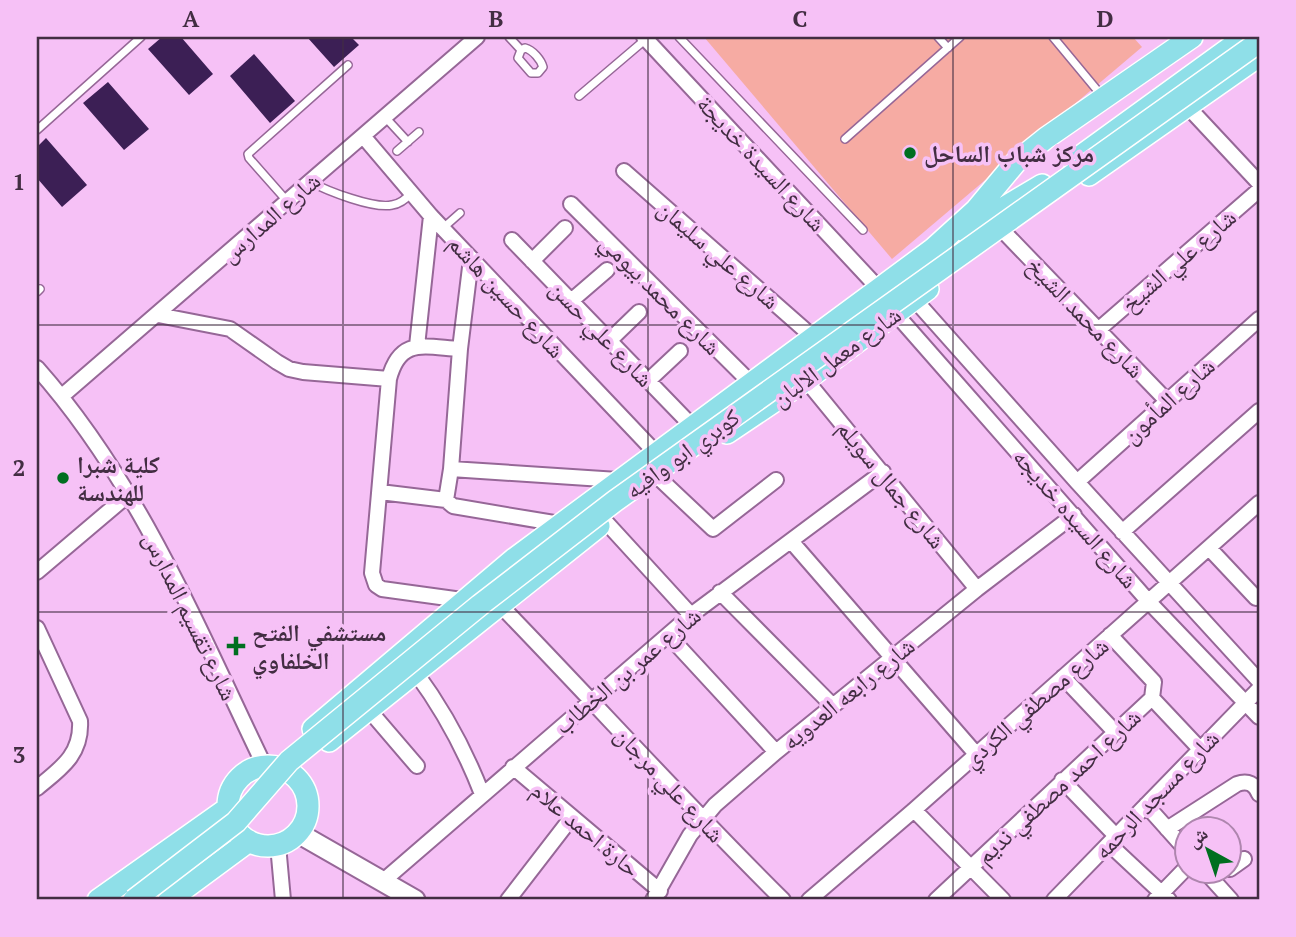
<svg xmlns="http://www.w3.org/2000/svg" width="1296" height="937" viewBox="0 0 1296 937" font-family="'PT Serif','Noto Naskh Arabic',serif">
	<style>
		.green { fill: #f6aba3 }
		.building { fill: #3c1f55 }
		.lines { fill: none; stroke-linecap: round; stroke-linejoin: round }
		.lane-casing { stroke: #966797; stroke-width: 10 }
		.street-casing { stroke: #966797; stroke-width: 18 }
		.secondary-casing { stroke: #966797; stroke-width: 23 }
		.primary-casing { stroke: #fff; stroke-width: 24 }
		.lane { stroke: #fff; stroke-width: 7 }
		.street { stroke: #fff; stroke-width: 14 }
		.secondary { stroke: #fff; stroke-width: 19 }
		.primary { stroke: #8fdfe8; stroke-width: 21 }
		.primary-bridge-casing { stroke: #fff; stroke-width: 24; stroke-linecap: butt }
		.primary-bridge { stroke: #8fdfe8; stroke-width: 21 }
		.grid { fill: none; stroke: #422d42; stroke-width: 2; stroke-opacity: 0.55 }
		.poi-dot { fill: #006f20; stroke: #f6c1f6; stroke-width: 2.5 }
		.labels { text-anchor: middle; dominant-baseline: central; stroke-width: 7; stroke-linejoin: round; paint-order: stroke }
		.poi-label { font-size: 24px; font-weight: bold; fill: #422d42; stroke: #f6c1f6; text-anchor: start }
		.street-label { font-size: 24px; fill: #422d42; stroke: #f6c1f6 }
		.neatline { fill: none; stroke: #422d42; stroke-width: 2.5 }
		.grid-label { font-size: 23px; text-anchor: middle; font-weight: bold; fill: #422d42 }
	</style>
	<rect width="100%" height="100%" fill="#f6c1f6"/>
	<path class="green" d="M 704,37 L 1133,37 L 1142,47 L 892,259 Z"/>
	<path class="building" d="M 162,37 L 181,37 L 213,74 L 189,95 L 148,49 Z
		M 307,37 L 351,37 L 359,45 L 334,67 Z
		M 254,54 L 295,101 L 270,123 L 230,76 Z
		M 108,82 L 149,129 L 124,150 L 83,103 Z
		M 46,138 L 87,185 L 62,207 L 37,178 L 37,147 Z"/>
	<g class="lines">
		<g class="lane-casing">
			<path id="lane" d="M 509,37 L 521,50
				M 679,37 L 863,230
				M 938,37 L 948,48
				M 1053,37 L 1102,96
				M 525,48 C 533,50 541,60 543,67 L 538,73 L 531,73 L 518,58 L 521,50 Z
				M 579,96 L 646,39
				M 385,117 L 408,142
				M 37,130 L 141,37
				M 845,139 L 960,37
				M 397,151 L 419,132
				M 311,182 C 327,191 374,209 392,205 C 400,204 406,199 411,193
				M 287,201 L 249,158 L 248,154 L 348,65
				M 443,228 L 460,213
				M 37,292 L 40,289"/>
		</g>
		<g class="street-casing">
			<path id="street" d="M 644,37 L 880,290
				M 1188,107 L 1259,183
				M 363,136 L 431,216 L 655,452
				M 624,171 L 814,338
				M 571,204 L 752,384
				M 1005,233 L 1167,401
				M 512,240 L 692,426
				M 532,261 L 565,228
				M 915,300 L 1077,482 L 1259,681
				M 571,301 L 607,270
				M 896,314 L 1149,602 L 1259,717
				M 158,315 L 230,329 L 277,362 L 289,369 L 303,372 L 389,379
				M 1098,330 L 1259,190
				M 609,341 L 639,312
				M 417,346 L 431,216
				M 460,349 C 424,347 400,337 389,379 L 372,573 L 376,585 L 382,589 L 462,600
				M 37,368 C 139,483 198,628 264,765
				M 806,380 L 977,589
				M 648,381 L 680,351
				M 62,396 L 477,37
				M 451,469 L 618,480
				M 660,479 L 713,529 L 776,480
				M 1077,482 L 1259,319
				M 380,492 L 446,500 L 453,506 L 560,524
				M 446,500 L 451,469 L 460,349 L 471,259
				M 605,521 L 691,615
				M 1122,532 L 1259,411
				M 791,541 L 976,754
				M 1209,548 L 1256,598
				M 37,572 L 129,494
				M 720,592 L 833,706
				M 500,605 C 595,703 686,804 783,900
				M 37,628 L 80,721 C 82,755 60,769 37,788
				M 668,635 L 776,752
				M 416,673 C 444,711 465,750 482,794
				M 1063,677 L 1115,732
				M 1152,698 L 1200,749
				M 369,710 L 417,766
				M 513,767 L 660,891
				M 1062,780 L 1116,836
				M 1146,805 L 1188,852
				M 914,810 L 1003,900
				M 1167,829 L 1237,784 C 1248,780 1255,784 1259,794
				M 1109,844 L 1169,900
				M 278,845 L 283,900
				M 1230,869 L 1244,859
				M 1204,870 L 1231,900
				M 382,882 L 691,615 L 883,472
				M 508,900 L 572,817
				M 653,900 L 690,835 L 715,805 L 776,752 L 977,589 L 1074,515
				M 809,900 L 914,810 L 1259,503
				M 936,900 L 1152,698 L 1154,682 L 1110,635
				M 1054,900 L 1259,689
				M 1155,900 L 1188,866"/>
		</g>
		<g class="secondary-casing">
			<path id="secondary" d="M 298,833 L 415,900"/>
		</g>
		<g class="primary-casing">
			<path id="primary" d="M 1074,161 L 1245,37
				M 1089,175 L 1259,56
				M 965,231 L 1042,185
				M 727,433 L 806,380 L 928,289
				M 313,729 L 514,559 L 933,249 L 976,210 L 1016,162 L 1046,138 L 1192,37
				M 329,741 L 599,526
				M228 806a40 40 0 1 1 80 0a40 40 0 1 1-80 0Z
				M 98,900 L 228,808
				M 169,900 L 249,841"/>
		</g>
		<use href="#lane" class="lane"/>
		<use href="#street" class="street"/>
		<use href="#secondary" class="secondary"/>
		<use href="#primary" class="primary"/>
		<g class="primary-bridge-casing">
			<path id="primary-bridge" d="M 134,900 L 236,822 L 289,761 L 480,605 L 615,501 L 1259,42"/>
		</g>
		<use href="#primary-bridge" class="primary-bridge"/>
	</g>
	<path class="grid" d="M 343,37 L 343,900M 648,37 L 648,900M 953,37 L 953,900M 37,325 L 1259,325M 37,612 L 1259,612"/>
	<g class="poi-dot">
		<circle cx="910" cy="153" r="7"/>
		<circle cx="63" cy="478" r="7"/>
		<path d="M232.5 635.5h7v7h7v7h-7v7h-7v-7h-7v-7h7z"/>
	</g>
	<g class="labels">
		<g class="poi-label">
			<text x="924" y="153">مركز شباب الساحل</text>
			<text x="77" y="464">كلية شبرا<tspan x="77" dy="28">للهندسة</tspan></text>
			<text x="252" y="632">مستشفي الفتح<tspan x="252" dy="28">الخلفاوي</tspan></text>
		</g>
		<g class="street-label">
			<text transform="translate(762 163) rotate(47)">شارع السيدة خديجة</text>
			<text transform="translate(270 217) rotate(-41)">شارع المدارس</text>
			<text transform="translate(719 254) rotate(41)">شارع علي سليمان</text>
			<text transform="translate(1178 260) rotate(-41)">شارع علي الشيخ</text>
			<text transform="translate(661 294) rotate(45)">شارع محمد بيومي</text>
			<text transform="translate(507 296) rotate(47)">شارع حسين هاشم</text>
			<text transform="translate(1086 317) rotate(46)">شارع محمد الشيخ</text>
			<text transform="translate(602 333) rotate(46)">شارع علي حسن</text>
			<text transform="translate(836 356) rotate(-36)">شارع معمل الالبان</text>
			<text transform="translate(1168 400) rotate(-42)">شارع المأمون</text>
			<text transform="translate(682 453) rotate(-36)">كوبري ابو وافيه</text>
			<text transform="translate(892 484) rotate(51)">شارع جمال سويلم</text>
			<text transform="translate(1076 518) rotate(49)">شارع السيده خديجه</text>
			<text transform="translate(191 616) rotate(64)">شارع تقسيم المدارس</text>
			<text transform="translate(627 670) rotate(-40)">شارع عمر بن الخطاب</text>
			<text transform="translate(848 693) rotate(-39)">شارع رابعه العدويه</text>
			<text transform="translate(1035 702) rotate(-41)">شارع مصطفي الكردي</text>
			<text transform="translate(670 784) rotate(47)">شارع علي مرجان</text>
			<text transform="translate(1058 786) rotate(-43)">شارع احمد مصطفي نديم</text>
			<text transform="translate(1156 794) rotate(-46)">شارع مسجد الرحمه</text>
			<text transform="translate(586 829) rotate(40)">حارة احمد علام</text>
		</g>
	</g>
	<rect width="1296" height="937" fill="none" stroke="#f6c1f6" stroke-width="77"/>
	<g transform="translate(1208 850) rotate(320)"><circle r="33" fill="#f6c1f6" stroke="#ae86ae" stroke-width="2"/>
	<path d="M0-5L12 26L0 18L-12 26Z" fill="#006f20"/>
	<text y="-10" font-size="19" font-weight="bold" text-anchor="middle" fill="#422d42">ش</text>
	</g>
	<rect x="38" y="38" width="1220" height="860" class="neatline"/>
	<g class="grid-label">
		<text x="191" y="27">A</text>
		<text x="496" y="27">B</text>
		<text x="800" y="27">C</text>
		<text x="1105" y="27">D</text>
		<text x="19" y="190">1</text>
		<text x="19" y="476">2</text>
		<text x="19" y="763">3</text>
	</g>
</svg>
